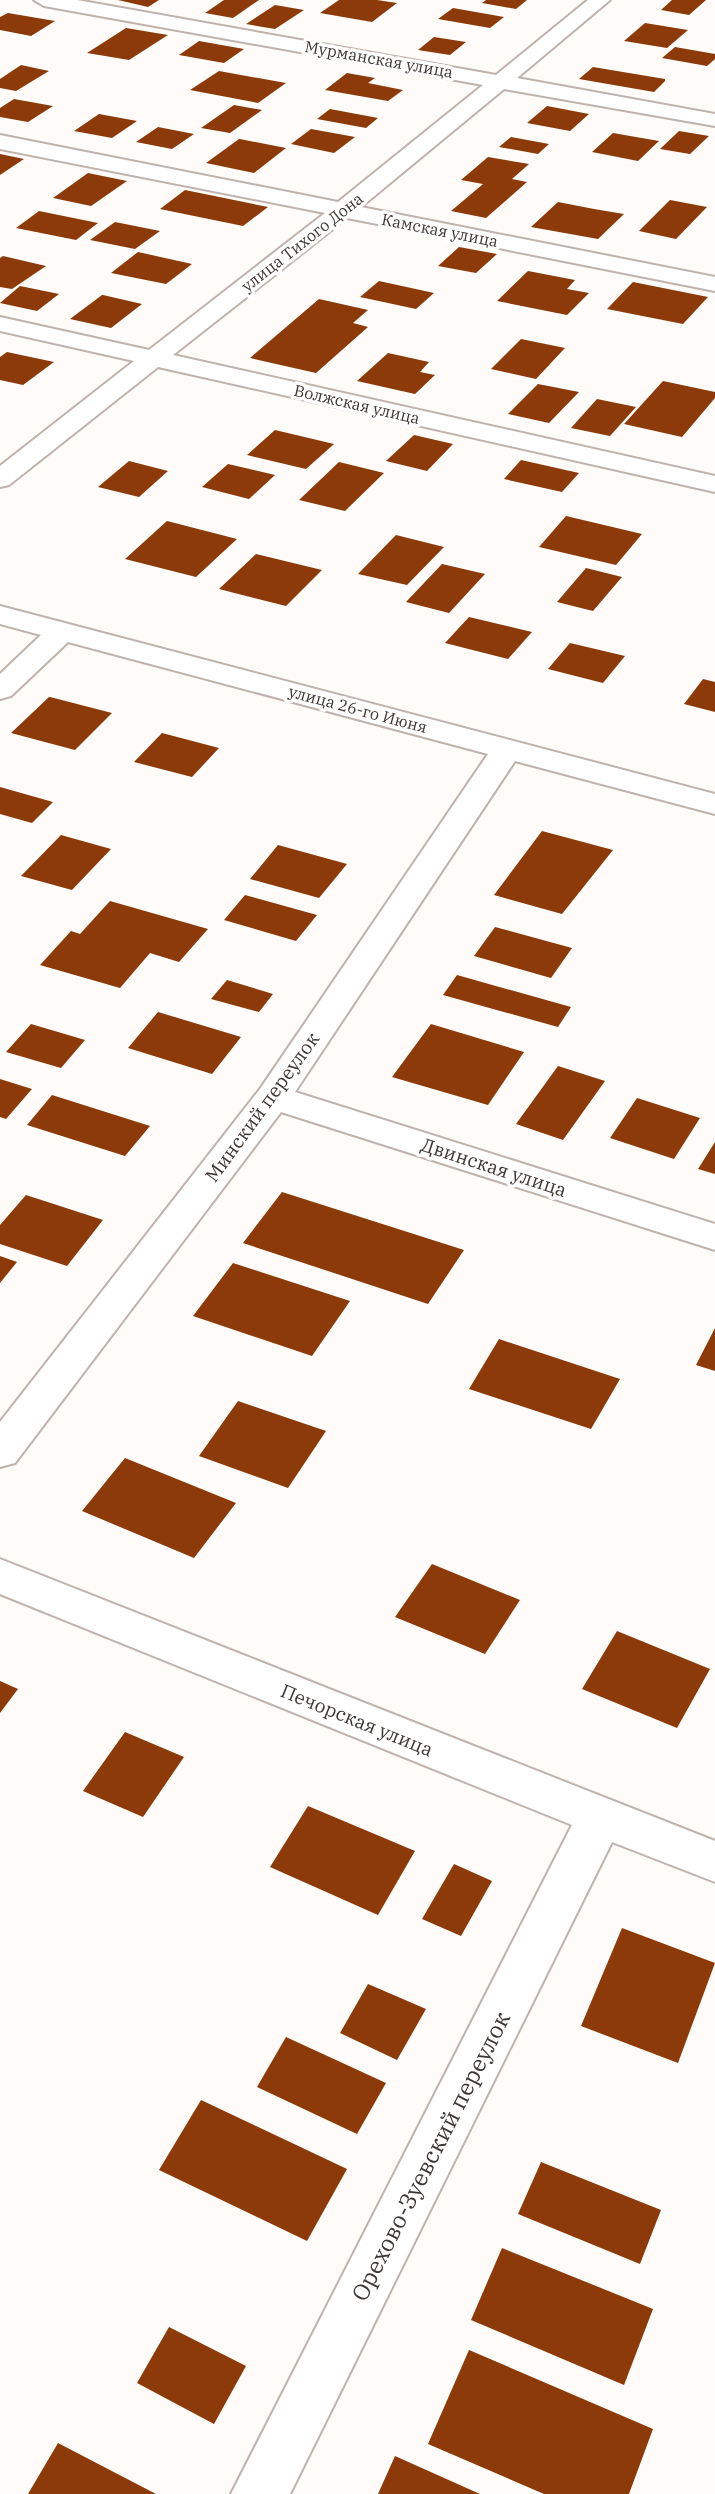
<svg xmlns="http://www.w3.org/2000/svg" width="715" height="2494" viewBox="0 0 715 2494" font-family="'IBM Plex Serif',serif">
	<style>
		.building { fill: #8d3a0a }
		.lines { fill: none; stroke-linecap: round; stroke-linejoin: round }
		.minor-casing { stroke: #c0b2ac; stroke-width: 4 }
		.minor { fill: #fff; fill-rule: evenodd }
		.labels { text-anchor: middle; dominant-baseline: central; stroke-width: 7; stroke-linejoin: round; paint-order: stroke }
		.far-street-label { font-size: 16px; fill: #3e3835; stroke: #fff }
		.street-label { font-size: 19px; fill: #3e3835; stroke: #fff }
		.near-street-label { font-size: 23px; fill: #3e3835; stroke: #fff }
	</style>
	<rect width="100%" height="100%" fill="#fefbf9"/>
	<path class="building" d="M 118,0 L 159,0 L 148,7 Z
		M 224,0 L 259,0 L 233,18 L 205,13 Z
		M 339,0 L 377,0 L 397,3 L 372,22 L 320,13 Z
		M 486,0 L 527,0 L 516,9 L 482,3 Z
		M 672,0 L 706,0 L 689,15 L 661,10 Z
		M 275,5 L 304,10 L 275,29 L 246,24 Z
		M 453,8 L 504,17 L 490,28 L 438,19 Z
		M 8,13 L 55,21 L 31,36 L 0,30 L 0,17 Z
		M 645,23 L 688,30 L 667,48 L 624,41 Z
		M 126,28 L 168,35 L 129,60 L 87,53 Z
		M 434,37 L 466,42 L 450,55 L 418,50 Z
		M 199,41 L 244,49 L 224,63 L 179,55 Z
		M 675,47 L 715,54 L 715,59 L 707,66 L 662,58 Z
		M 21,65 L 49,71 L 16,91 L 0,88 L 0,79 Z
		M 593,67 L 665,79 L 665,81 L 654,92 L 579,79 Z
		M 219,71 L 286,83 L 258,103 L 190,90 Z
		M 347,73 L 375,78 L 368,83 L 403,90 L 388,101 L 325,90 Z
		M 14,99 L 53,106 L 28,122 L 0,117 L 0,108 Z
		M 234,105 L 262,110 L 230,133 L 201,128 Z
		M 547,106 L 589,114 L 570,131 L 527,123 Z
		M 330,109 L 378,118 L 366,128 L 317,119 Z
		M 99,114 L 137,121 L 112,138 L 74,131 Z
		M 158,127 L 194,134 L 172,149 L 136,142 Z
		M 311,129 L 355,137 L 334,153 L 291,144 Z
		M 679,131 L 709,136 L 690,154 L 660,149 Z
		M 613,133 L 659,141 L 638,161 L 592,152 Z
		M 511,137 L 549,144 L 538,154 L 499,147 Z
		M 239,139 L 240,139 L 286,148 L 254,173 L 206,163 Z
		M 0,154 L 24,159 L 0,175 Z
		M 488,157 L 529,164 L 512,179 L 527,182 L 486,218 L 451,211 L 483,184 L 461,180 Z
		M 88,173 L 127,181 L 91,206 L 53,198 Z
		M 185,190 L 268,207 L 243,226 L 160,209 Z
		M 670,200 L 707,207 L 676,239 L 639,231 Z
		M 558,202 L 594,209 L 624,214 L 598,239 L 531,227 Z
		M 39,211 L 98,223 L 76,240 L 16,228 Z
		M 115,222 L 160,231 L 135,249 L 90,240 Z
		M 459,247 L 497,254 L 476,273 L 438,266 Z
		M 138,252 L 192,264 L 166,284 L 111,273 Z
		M 3,256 L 46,266 L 12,289 L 0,287 L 0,258 Z
		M 528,271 L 575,280 L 567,289 L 589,293 L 567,315 L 497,301 Z
		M 379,281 L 434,293 L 416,309 L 360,297 Z
		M 633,282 L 708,297 L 683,324 L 607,309 Z
		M 20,286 L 59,294 L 37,311 L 0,303 Z
		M 102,295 L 103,295 L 142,304 L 111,328 L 70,319 Z
		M 319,299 L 368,310 L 353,323 L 368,327 L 316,373 L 250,358 Z
		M 521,339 L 565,348 L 536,379 L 491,369 Z
		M 7,352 L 54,362 L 23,385 L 0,380 L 0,357 Z
		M 388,353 L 429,362 L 420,372 L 435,375 L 415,394 L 357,381 Z
		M 663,381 L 715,392 L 715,398 L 682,437 L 624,424 Z
		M 538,384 L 579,392 L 549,423 L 508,414 Z
		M 597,399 L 636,407 L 610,436 L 571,428 Z
		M 275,430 L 334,444 L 306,469 L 247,455 Z
		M 414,435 L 453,444 L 427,471 L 386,461 Z
		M 521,460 L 579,473 L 562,492 L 504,479 Z
		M 129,461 L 168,471 L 139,497 L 98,487 Z
		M 339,462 L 384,473 L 345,511 L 299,500 Z
		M 228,464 L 275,475 L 249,499 L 202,487 Z
		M 566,516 L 642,534 L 616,565 L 539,547 Z
		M 167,521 L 237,539 L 196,577 L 125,559 Z
		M 396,535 L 444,547 L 407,585 L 358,574 Z
		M 256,554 L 322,570 L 286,606 L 219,589 Z
		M 442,564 L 485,574 L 449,613 L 406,602 Z
		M 586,568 L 622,577 L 593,611 L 557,602 Z
		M 469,617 L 532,632 L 508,659 L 445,643 Z
		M 570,643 L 625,656 L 603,683 L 548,669 Z
		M 703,679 L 715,682 L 715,712 L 684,704 Z
		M 49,697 L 50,697 L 112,713 L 75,750 L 11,733 Z
		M 162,733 L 219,748 L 192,777 L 134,762 Z
		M 0,787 L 53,802 L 32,823 L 0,814 Z
		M 542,831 L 613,850 L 562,914 L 494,895 Z
		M 61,835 L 111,849 L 72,890 L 21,876 Z
		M 278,845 L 347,864 L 319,898 L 250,879 Z
		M 245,895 L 317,915 L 296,941 L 224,920 Z
		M 110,901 L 208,929 L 179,962 L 150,953 L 120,988 L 40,965 L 71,931 L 80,934 Z
		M 495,927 L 572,948 L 551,978 L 474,956 Z
		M 457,975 L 571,1007 L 558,1027 L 443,995 Z
		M 227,980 L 273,994 L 259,1012 L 211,999 Z
		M 158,1012 L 241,1037 L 212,1074 L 128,1048 Z
		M 31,1024 L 85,1040 L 61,1068 L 6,1052 Z
		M 431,1024 L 524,1052 L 488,1105 L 392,1077 Z
		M 558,1066 L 605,1081 L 563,1140 L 516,1124 Z
		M 0,1079 L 32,1089 L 6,1119 L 0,1117 Z
		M 52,1095 L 150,1126 L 125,1156 L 27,1125 Z
		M 637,1098 L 700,1118 L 674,1159 L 610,1138 Z
		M 715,1142 L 715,1174 L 698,1169 Z
		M 282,1192 L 464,1250 L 428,1304 L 243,1243 Z
		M 26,1195 L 103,1220 L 67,1266 L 0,1244 L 0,1225 Z
		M 0,1256 L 17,1262 L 0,1283 Z
		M 233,1263 L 350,1301 L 312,1356 L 193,1316 Z
		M 715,1328 L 715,1371 L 696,1365 Z
		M 499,1339 L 620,1379 L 591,1429 L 469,1389 Z
		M 238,1401 L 326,1431 L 288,1488 L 199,1456 Z
		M 125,1458 L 236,1503 L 194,1558 L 82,1511 Z
		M 432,1564 L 520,1600 L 485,1654 L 395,1617 Z
		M 617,1631 L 710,1669 L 677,1728 L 582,1689 Z
		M 0,1681 L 18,1689 L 0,1713 Z
		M 125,1732 L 184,1757 L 143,1817 L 83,1791 Z
		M 308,1806 L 415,1851 L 378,1915 L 270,1867 Z
		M 454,1864 L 492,1881 L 461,1936 L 422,1919 Z
		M 622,1928 L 715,1963 L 678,2063 L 581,2026 Z
		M 368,1984 L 426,2009 L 397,2060 L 340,2033 Z
		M 286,2037 L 386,2083 L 357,2134 L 257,2087 Z
		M 201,2100 L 347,2169 L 307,2241 L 159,2170 Z
		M 541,2162 L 661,2210 L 640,2264 L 518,2214 Z
		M 502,2248 L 653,2309 L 624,2385 L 471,2320 Z
		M 169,2327 L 246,2366 L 214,2424 L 137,2383 Z
		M 469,2350 L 653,2429 L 629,2494 L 544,2494 L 428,2444 Z
		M 58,2443 L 156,2494 L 28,2494 Z
		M 395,2456 L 480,2494 L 378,2494 Z"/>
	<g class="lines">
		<g class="minor-casing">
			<path id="minor" d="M 34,0 L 77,0 L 496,75 L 588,0 L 610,0 L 517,78 L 715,114 L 715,126 L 504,89 L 361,207 L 715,277 L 715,291 L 347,218 L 173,355 L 715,476 L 715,492 L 158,367 L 9,485 L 0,487 L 0,466 L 134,361 L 0,331 L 0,317 L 149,350 L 325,213 L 0,149 L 0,135 L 338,202 L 483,85 L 44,6 Z
				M 0,606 L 715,794 L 715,814 L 515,761 L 295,1092 L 715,1224 L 715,1250 L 281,1112 L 15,1463 L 0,1467 L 0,1422 L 260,1089 L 488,754 L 68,642 L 11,696 L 0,699 L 0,674 L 41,635 L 0,624 Z
				M 0,1559 L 715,1841 L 715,1882 L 612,1842 L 290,2494 L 231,2494 L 572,1825 L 0,1594 Z"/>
		</g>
		<use href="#minor" class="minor"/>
	</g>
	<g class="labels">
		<g class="far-street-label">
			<text transform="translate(379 59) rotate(10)">Мурманская улица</text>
			<text transform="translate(440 230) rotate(11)">Камская улица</text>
			<text transform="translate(302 242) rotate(-38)">улица Тихого Дона</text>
			<text transform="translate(357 404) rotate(13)">Волжская улица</text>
			<text transform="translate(358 709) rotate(15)">улица 26-го Июня</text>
		</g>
		<g class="street-label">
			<text transform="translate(262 1107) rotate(-54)">Минский переулок</text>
			<text transform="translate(494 1167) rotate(18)">Двинская улица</text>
			<text transform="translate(357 1720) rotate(22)">Печорская улица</text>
		</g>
		<g class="near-street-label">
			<text transform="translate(430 2156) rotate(-63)">Орехово-Зуевский переулок</text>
		</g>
	</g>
</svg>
